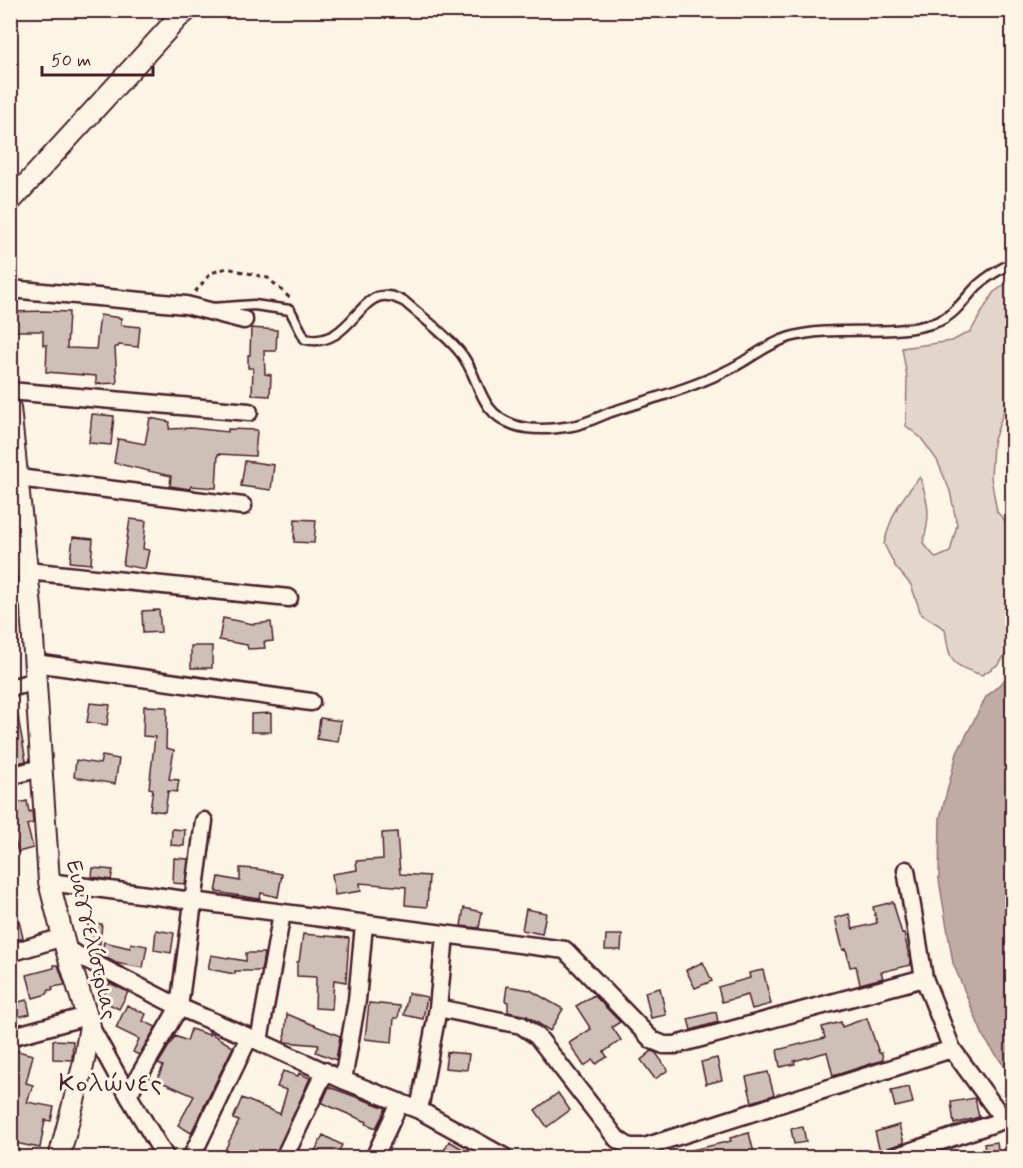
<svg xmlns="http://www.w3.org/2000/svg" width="1023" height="1168" viewBox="0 0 1023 1168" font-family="Mynerve,sans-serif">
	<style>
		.green { fill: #e2d5ca; stroke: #967a7a; stroke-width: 1.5 }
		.water { fill: #c0aca5; stroke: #917474; stroke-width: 1.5 }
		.building { fill: #cfc0b7; stroke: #4a1f2b; stroke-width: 1.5 }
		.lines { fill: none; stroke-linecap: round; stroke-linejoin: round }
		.service-casing { stroke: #4a1f2b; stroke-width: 13 }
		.minor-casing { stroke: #4a1f2b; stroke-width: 21 }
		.tertiary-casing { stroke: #4a1f2b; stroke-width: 24 }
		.path { stroke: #4a1f2b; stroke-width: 3; stroke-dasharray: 4.5 4.5; stroke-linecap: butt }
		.service { stroke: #fcf5e5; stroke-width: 8 }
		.minor { stroke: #fcf5e5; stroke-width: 16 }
		.tertiary { stroke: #fcf5e5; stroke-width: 20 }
		.labels { text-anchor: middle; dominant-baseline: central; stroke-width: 6; stroke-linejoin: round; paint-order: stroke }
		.street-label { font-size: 22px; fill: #4a1f2b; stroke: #fcf5e5 }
		.quarter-label { font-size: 26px; letter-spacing: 1.5px; fill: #4a1f2b; stroke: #fcf5e5 }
	</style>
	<rect width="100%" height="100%" fill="#fcf5e5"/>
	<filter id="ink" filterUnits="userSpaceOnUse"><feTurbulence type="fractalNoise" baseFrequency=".0167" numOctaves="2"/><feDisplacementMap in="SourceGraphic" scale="12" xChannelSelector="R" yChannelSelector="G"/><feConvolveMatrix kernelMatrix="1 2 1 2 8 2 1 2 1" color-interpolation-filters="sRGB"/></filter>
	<g filter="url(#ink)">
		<path class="green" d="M 1012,279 L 1012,398 L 1005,407 L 993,443 L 991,478 L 997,512 L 1012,528 L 1012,645 L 999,664 L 982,675 C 949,664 950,662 945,629 L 921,614 L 911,585 L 895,566 L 884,544 C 892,513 899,501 920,477 C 929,505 931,515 923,543 L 936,558 L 950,552 L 957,525 L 950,491 L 937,460 L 921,438 L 906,426 L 907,377 L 902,348 L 952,341 L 971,331 L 993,293 Z"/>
		<path class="water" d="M 1012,673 L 1012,1077 L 984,1038 L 953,963 L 939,880 L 940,818 L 957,753 L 986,697 Z"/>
		<path class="building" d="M 44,311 L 69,312 L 67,348 L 96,349 L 100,315 L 121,318 L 121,325 L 140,327 L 138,347 L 119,345 L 118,347 L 115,347 L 117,383 L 96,384 L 96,376 L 46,372 L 47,345 L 43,345 L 43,331 L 10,331 L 10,312 Z
			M 251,328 L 277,330 L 276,351 L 264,351 L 265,374 L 271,375 L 270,396 L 252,395 L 253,368 L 248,368 L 248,355 L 250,355 Z
			M 92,414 L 114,416 L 111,445 L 89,443 Z
			M 150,418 L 170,422 L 169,429 L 191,428 L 228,432 L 228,429 L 257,430 L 255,456 L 218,454 L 216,488 L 191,486 L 190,489 L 170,486 L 171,476 L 114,463 L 118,439 L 145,444 Z
			M 245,461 L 274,465 L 271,490 L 241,486 Z
			M 130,519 L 146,521 L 143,549 L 149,550 L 145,569 L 123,565 Z
			M 295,519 L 316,520 L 314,543 L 294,542 Z
			M 73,537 L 93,539 L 91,564 L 70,562 Z
			M 159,610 L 161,632 L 143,633 L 142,611 Z
			M 223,618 L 253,624 L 271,622 L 273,641 L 264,642 L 265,648 L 248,649 L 247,645 L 219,640 Z
			M 191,646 L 212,646 L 212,668 L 191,668 Z
			M 90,703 L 110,705 L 107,725 L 87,722 Z
			M 144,706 L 167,707 L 166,748 L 174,750 L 169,779 L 179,780 L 177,792 L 168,791 L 165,812 L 150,810 L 153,789 L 149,788 L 155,737 L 143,736 Z
			M 10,711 L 17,711 L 26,761 L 10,765 Z
			M 271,713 L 271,732 L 251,732 L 251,714 Z
			M 320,718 L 341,721 L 338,742 L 317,739 Z
			M 102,756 L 119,759 L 115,784 L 74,777 L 76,760 L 100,764 Z
			M 27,801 L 29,812 L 32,811 L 33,823 L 27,825 L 33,848 L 18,852 L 13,834 L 17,833 L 10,805 Z
			M 172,829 L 185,830 L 184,846 L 171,845 Z
			M 397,832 L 400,874 L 429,876 L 427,907 L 405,905 L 406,887 L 360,883 L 361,891 L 335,895 L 332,874 L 357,870 L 356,861 L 383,859 L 382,833 Z
			M 174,858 L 188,859 L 185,884 L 173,883 Z
			M 93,868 L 113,870 L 111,880 L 92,877 Z
			M 240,868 L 257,869 L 282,874 L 278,897 L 261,893 L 260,899 L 216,892 L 219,877 L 240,881 Z
			M 893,902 L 902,934 L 904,933 L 911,965 L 881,972 L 883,978 L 860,984 L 856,966 L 850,967 L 846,949 L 843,950 L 835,918 L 849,914 L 853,929 L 877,923 L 873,907 Z
			M 15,904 L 23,938 L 10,942 L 10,905 Z
			M 464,908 L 482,912 L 479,928 L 461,926 Z
			M 526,909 L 546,913 L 542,934 L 522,930 Z
			M 88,923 L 102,924 L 100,944 L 86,943 Z
			M 156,930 L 174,933 L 171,953 L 154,950 Z
			M 303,934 L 349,938 L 346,982 L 334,980 L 332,1009 L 315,1008 L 316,977 L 297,976 L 297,962 L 299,962 Z
			M 606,935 L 622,935 L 621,950 L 605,950 Z
			M 104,942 L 130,948 L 131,943 L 147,946 L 143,968 L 116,963 L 101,955 Z
			M 246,953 L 264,953 L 261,971 L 235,971 L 235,974 L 208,969 L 211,955 L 246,961 Z
			M 703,962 L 712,981 L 695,988 L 686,970 Z
			M 54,965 L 58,965 L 65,985 L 52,987 L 53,990 L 49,990 L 47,994 L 33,998 L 27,975 L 54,968 Z
			M 763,970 L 771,1004 L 752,1009 L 748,995 L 722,1002 L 718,987 L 750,978 L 749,973 Z
			M 110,983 L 128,992 L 119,1009 L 101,1000 Z
			M 507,986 L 530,990 L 563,1009 L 550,1031 L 527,1016 L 508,1012 L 508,1002 L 505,1001 Z
			M 660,988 L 666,1015 L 651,1018 L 645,992 Z
			M 408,993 L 427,997 L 423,1019 L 404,1015 Z
			M 594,995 L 620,1022 L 612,1027 L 621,1040 L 604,1052 L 607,1057 L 596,1064 L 593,1060 L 584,1066 L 569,1043 L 591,1029 L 576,1006 Z
			M 27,1000 L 30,1014 L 10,1019 L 10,1004 Z
			M 369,1003 L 400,1006 L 398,1018 L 394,1018 L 392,1042 L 365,1039 Z
			M 127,1005 L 146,1014 L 143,1021 L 156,1027 L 139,1055 L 133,1052 L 139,1039 L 116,1028 Z
			M 716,1012 L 718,1022 L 691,1030 L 688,1019 Z
			M 287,1014 L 340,1036 L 336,1060 L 316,1052 L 319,1045 L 284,1042 Z
			M 867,1018 L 879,1053 L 882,1053 L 883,1060 L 833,1076 L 827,1052 L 794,1061 L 795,1064 L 780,1067 L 777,1050 L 825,1038 L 822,1027 L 841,1022 L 842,1027 Z
			M 191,1029 L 209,1035 L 209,1032 L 233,1047 L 191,1133 L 178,1125 L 194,1096 L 157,1080 L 163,1066 L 158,1064 L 175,1036 L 187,1041 Z
			M 53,1040 L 73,1041 L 72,1060 L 53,1059 Z
			M 10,1049 L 33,1055 L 26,1083 L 33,1085 L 27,1102 L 54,1107 L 51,1121 L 45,1120 L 40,1148 L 10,1142 Z
			M 652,1051 L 656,1053 L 668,1070 L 655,1079 L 641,1060 Z
			M 447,1052 L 469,1054 L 467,1070 L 445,1068 Z
			M 717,1058 L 722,1080 L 706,1084 L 701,1062 Z
			M 283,1071 L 298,1076 L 299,1073 L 310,1078 L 274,1158 L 221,1158 L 239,1121 L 233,1119 L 242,1098 L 280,1114 L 287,1090 L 277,1087 Z
			M 768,1072 L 774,1095 L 752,1102 L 746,1077 Z
			M 329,1087 L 386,1108 L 376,1128 L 366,1124 L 367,1122 L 322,1103 Z
			M 909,1087 L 913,1103 L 895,1107 L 891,1091 Z
			M 558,1093 L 570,1110 L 547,1127 L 535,1110 Z
			M 975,1098 L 979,1117 L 954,1124 L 951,1102 Z
			M 899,1125 L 904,1143 L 887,1148 L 881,1155 L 875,1132 Z
			M 803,1127 L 806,1142 L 794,1144 L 791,1129 Z
			M 749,1133 L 754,1153 L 735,1158 L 680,1158 L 679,1153 L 731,1141 L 730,1138 Z
			M 323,1135 L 342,1145 L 335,1158 L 322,1158 L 314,1153 Z
			M 449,1141 L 478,1158 L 440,1158 Z
			M 997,1142 L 999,1158 L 986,1158 L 984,1144 Z"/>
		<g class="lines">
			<g class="service-casing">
				<path id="service" d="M 212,308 L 254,305 L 290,310 L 305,339 C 349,349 358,292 388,296 C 394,296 400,300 405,302 C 423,318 444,333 459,351 C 481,376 476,412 514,425 C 531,431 555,429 572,426 C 585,424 598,417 611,412 C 650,399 689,389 726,371 C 748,361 766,344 790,337 C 837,324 888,338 934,323 C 954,317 964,299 978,285 C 988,276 1000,269 1012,263"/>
			</g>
			<g class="minor-casing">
				<path id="minor" d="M 10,289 L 186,305 L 244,320
					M 10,391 L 249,412
					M 18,478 L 243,506
					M 27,571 L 289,598
					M 10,598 L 30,593
					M 35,663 L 311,702
					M 10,688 L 36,681
					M 10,776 L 41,768
					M 906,870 L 924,978 L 952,1049 L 1004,1120 L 1012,1120
					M 49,882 L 565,950 L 652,1040 L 664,1045 L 675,1045 L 924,978
					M 66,949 L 179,1007 L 249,1037 L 343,1080 L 419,1110 L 506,1158
					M 10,953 L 63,937
					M 438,1008 L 521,1025 L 537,1036 L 617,1139 L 629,1147 L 644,1147 L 952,1049
					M 90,1026 L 128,1095 L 166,1158
					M 10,1037 L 87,1016
					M 259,1041 L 282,913
					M 343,1080 L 357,1000 L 364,925
					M 128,1095 L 179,1007 L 204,821
					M 419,1110 L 438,1008 L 445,935
					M 191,1158 L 249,1037
					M 284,1158 L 325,1071
					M 374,1158 L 400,1102
					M 891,1158 L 1004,1120"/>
			</g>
			<g class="tertiary-casing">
				<path id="tertiary" d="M 10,202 L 178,18 L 188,10
					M 10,408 L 31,608 L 49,882 L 66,949 L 90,1026 L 83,1066 L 59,1158"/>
			</g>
			<path class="path" d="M 195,292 L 211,273 L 227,268 L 268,278 L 290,298"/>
			<use href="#service" class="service"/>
			<use href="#minor" class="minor"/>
			<use href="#tertiary" class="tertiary"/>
		</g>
	</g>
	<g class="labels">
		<g class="street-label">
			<text transform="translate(91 940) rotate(77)">Ευαγγελίστριας</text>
		</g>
		<g class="quarter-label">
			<text x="111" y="1084">Κολώνες</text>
		</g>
	</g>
	<rect width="1023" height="1168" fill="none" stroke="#fcf5e5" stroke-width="36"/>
	<rect x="18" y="18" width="987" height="1132" fill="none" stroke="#4a1f2b" stroke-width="2" filter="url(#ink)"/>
	<path d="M42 66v9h111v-9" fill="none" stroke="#4a1f2b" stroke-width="3"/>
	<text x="51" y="66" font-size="18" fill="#4a1f2b" stroke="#fcf5e5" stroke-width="4.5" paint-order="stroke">50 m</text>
</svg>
